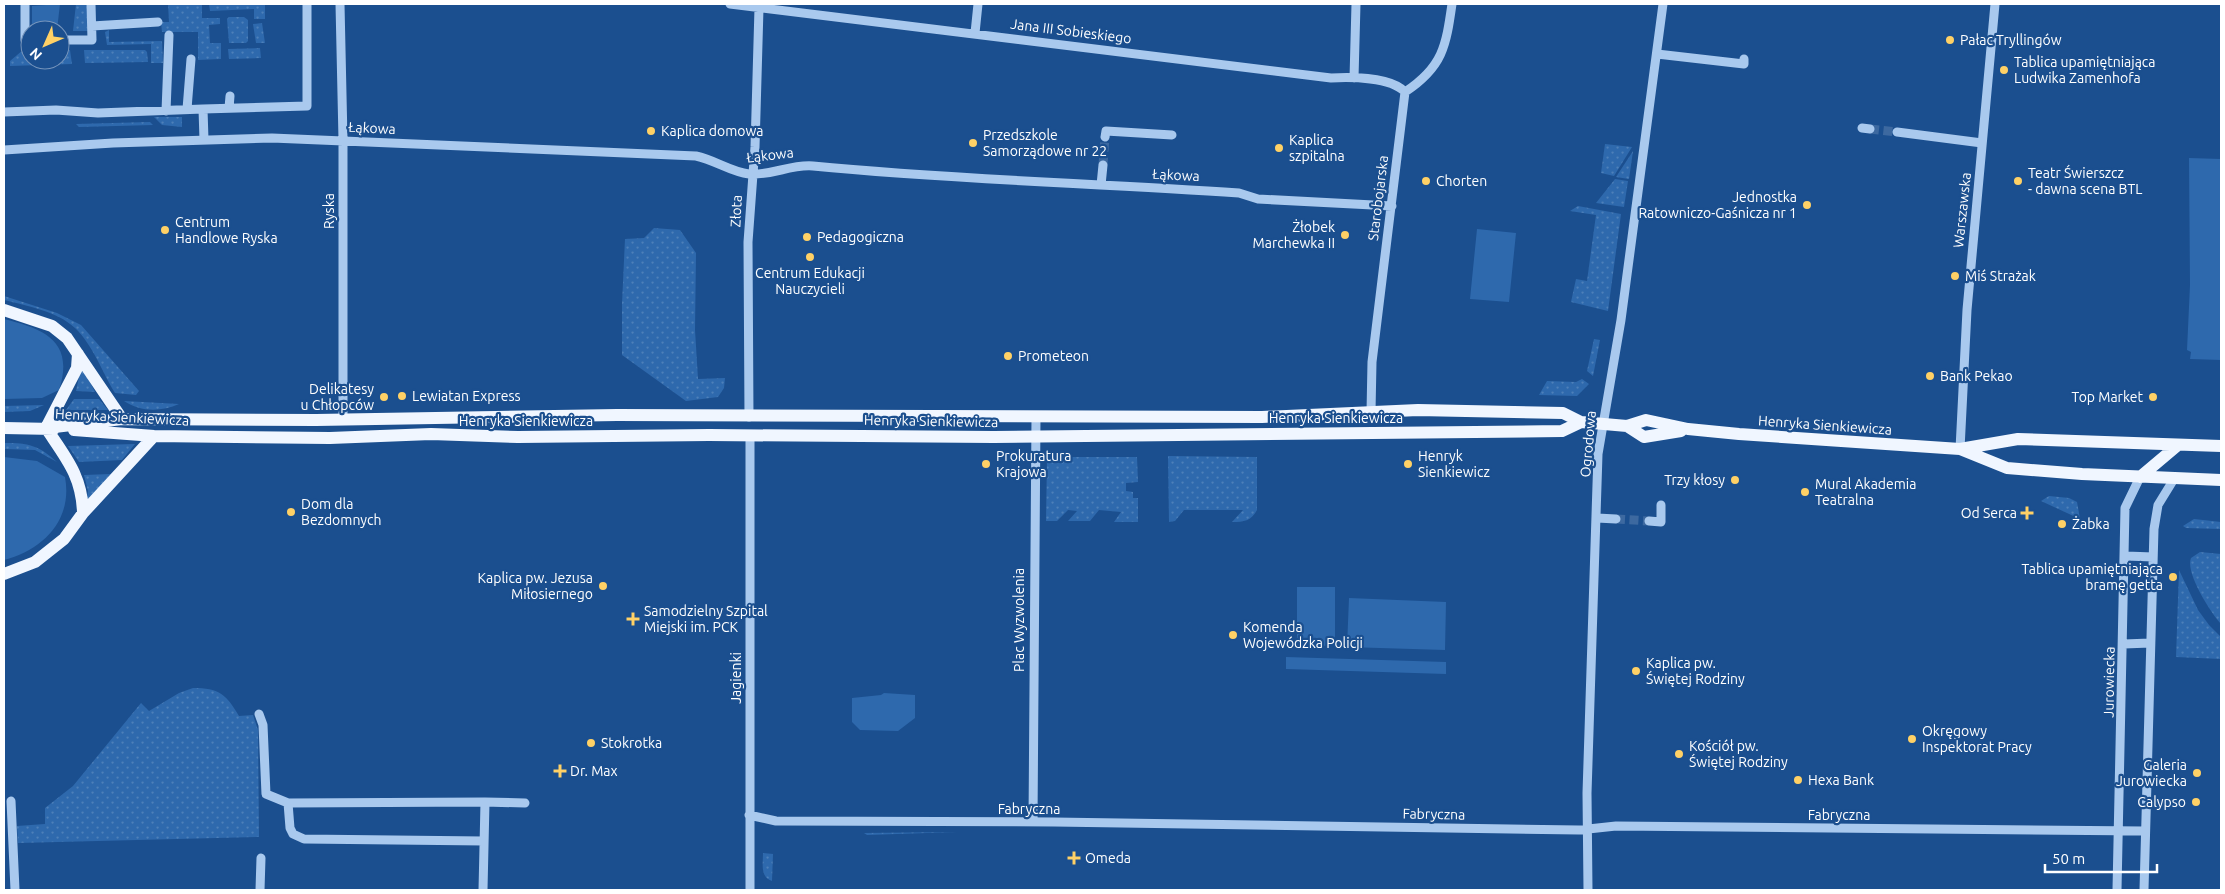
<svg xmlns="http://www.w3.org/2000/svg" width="2225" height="894" viewBox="0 0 2225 894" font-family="Ubuntu,sans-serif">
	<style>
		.grass { fill: url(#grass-dots) }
		.green { fill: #2e69ad }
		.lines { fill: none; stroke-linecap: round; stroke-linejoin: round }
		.minor-tunnel { stroke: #3d69a0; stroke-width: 9; stroke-dasharray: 9 4.5; stroke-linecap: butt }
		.minor { stroke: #a9c9ee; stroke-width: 9 }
		.major { stroke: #f0f6ff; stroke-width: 12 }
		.poi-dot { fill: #ffd166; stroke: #1b4f8f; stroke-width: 2 }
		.labels { text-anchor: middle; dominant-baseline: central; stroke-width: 4.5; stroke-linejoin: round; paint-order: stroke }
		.street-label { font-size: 14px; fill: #fff; stroke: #1b4f8f }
		.poi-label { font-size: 14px; fill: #fff; stroke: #1b4f8f; text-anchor: start }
	</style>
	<defs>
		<pattern id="grass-dots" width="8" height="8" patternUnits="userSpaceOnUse" patternTransform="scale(1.25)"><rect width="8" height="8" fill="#2e69ad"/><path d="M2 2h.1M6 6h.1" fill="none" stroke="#4d80b9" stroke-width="1.8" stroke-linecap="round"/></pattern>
	</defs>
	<rect width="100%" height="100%" fill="#1b4f8f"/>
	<path class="grass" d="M 76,4 L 88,4 L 89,31 L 73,31 Z
		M 168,4 L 202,4 L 202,18 L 220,18 L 220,24 L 209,25 L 210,43 L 221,43 L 221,59 L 198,60 L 198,32 L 162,32 L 161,22 L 169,22 Z
		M 209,4 L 265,4 L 265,19 L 254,19 L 254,9 L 210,11 Z
		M 229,17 L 244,17 L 248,20 L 248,41 L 246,43 L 229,43 L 227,19 Z
		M 262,23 L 265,43 L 256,43 L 253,24 Z
		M 109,30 L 109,42 L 162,41 L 163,63 L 151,63 L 151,44 L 107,45 L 105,32 Z
		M 260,48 L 261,58 L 229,59 L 228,49 Z
		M 23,50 L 30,50 L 30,60 L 60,60 L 60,50 L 70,50 L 72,64 L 10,66 L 10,61 Z
		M 84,50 L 145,50 L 147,52 L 148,62 L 85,63 Z
		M 154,117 L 182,117 L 182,127 L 162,125 Z
		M 150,122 L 153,125 L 79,127 L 76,124 Z
		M 1605,144 L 1632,147 L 1614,176 L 1601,173 Z
		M 1633,151 L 1629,179 L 1616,177 Z
		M 1615,179 L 1628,181 L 1624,207 L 1596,203 Z
		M 1578,206 L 1621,214 L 1608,311 L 1571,302 L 1576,279 L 1587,281 L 1596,215 L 1570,211 Z
		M 654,228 L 680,230 L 696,253 L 695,330 L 698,379 L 725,378 L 724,388 L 718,397 L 686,401 L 622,355 L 622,304 L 625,239 L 644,238 Z
		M 4,296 L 57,313 L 81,325 L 139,391 L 136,395 L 115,393 C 102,372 93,345 75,328 C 57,311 27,306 4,300 Z
		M 1594,339 L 1600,340 L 1593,376 L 1587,371 Z
		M 81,367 L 83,368 L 95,392 L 76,391 Z
		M 1582,379 L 1589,384 L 1577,396 L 1539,395 L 1547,381 L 1576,382 Z
		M 74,399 L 99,399 L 108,410 L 66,410 Z
		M 124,401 L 179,404 C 161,412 140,412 124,401 Z
		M 44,405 L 30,411 L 4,412 L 4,406 Z
		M 4,443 C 29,443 38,445 57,462 L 35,450 L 4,449 Z
		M 135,444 L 122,460 L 79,462 L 68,446 Z
		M 1168,456 L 1257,457 L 1257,510 C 1251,521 1244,522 1232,522 L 1243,510 L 1184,510 L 1175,521 L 1169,522 Z
		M 1047,457 L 1137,457 L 1138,482 L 1126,483 L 1126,491 L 1133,492 L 1133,498 L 1138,498 L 1138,522 L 1114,522 L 1121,512 L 1099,510 L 1090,521 L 1068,521 L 1077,511 L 1068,510 L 1057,521 L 1046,521 Z
		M 111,474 L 86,503 L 88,491 L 84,475 Z
		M 2049,496 L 2069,498 L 2077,502 L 2080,519 L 2041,501 Z
		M 2194,519 L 2221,522 L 2221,529 L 2186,528 L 2183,526 Z
		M 2200,552 L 2221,554 L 2221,624 C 2211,613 2185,573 2191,558 Z
		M 2179,570 L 2198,610 L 2209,625 L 2221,637 L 2221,659 L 2176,657 Z
		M 193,688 C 219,688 226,694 239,716 L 253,715 L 258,730 L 259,837 L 18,843 L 17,826 L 45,824 L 45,808 L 73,786 L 141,703 L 149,711 L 179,693 Z
		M 957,832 L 867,835 L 864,833 Z
		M 763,853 L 773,854 L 772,881 C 760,877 763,864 763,853 Z"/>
	<path class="green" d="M 60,4 L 57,30 L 32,30 L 32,6 Z
		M 2189,158 L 2221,159 L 2221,360 L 2190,359 L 2191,352 L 2187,350 L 2190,285 Z
		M 1477,229 L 1516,233 L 1509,302 L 1470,299 Z
		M 4,319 C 44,329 75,341 59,390 L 42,398 L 4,399 Z
		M 4,457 L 37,461 L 65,477 C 73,520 43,550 4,560 Z
		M 1297,587 L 1335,587 L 1335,646 L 1297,645 Z
		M 1349,598 L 1446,602 L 1445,650 L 1347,647 Z
		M 1286,657 L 1446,662 L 1446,674 L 1286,669 Z
		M 884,693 L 915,695 L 915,718 L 898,731 L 860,730 L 852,722 L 852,698 L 881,695 Z"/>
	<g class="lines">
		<path class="minor-tunnel" d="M 1870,129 L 1897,132
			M 1103,165 L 1105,137
			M 1616,519 L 1649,521"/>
		<path class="minor" d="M 25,4 L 25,40 L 30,40
			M 340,4 L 343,140 L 343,419
			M 730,4 L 1331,78 C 1351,77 1391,77 1405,92
			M 92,26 L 158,22
			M 975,33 L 978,4
			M 60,40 L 92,40 L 91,4
			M 1657,54 L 1744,64 L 1744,59
			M 1354,78 L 1356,4
			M 229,108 L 230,96
			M 187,109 L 191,59
			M 166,111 L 169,35
			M 4,112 L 56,110 L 98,113 L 203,109
			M 1862,128 L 1870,129
			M 1897,132 L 1982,143
			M 1105,137 L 1106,131 L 1172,135
			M 204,140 L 203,109 L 307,106 L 307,4
			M 4,150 L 113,143 L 272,138 L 696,156 C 715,160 731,172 749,174 C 771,176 791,164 813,166 C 955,180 1097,183 1239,193 L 1258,199 L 1392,206
			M 1101,185 L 1103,165
			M 1371,412 L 1372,362 L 1405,92 C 1443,67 1446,46 1452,4
			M 749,417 L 748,242 L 755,147 L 759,8
			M 750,436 L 750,890
			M 1960,449 L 1967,310 L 1995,4
			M 1597,518 L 1616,519
			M 1649,521 L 1661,522 L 1661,505
			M 2126,556 L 2153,557
			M 2124,644 L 2150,643
			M 259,714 L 263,725 L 266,794 L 288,803 L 485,802 L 483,890
			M 11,801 L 15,890
			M 485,802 L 525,803
			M 288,803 L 290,828 L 293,834 L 304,839 L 484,841
			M 749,815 L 776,821 L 1054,822 L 1579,830 L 1616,826 L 2144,831
			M 1033,822 L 1036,417
			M 260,890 L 261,858
			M 1588,890 L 1587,793 L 1598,454 L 1621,320 L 1663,4
			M 2117,890 L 2125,508 L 2140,477
			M 2144,890 L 2154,529 L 2158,505 L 2174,479"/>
		<path class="major" d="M 4,310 L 52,326 L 67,338 L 122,419
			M 1627,426 L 1644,437 L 1681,431
			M 4,428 L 54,429
			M 46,428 L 122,419 L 316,420 L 617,415 L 1262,417 L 1418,410 L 1563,413 L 1581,422 L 1627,426 L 1646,420 L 1688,429 L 1739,434 L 1960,449 L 2018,439 L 2221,446
			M 46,428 C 66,458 82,476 83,513
			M 46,428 L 77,368 L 78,354
			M 74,430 L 154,436 L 330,438 L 431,434 L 518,437 L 709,435 L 994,437 L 1562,431 L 1581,422
			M 1960,449 L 2007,468 L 2082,474 L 2221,480
			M 2140,477 L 2178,445
			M 4,574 L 35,562 L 64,539 L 83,513 L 154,436"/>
	</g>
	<g class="poi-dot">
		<circle cx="1950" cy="40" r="5"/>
		<circle cx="2004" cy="70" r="5"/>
		<circle cx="651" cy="131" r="5"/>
		<circle cx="973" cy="143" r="5"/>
		<circle cx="1279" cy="148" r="5"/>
		<circle cx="1426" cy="181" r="5"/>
		<circle cx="2018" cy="181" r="5"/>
		<circle cx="1807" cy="205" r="5"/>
		<circle cx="165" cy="230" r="5"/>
		<circle cx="1345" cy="235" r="5"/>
		<circle cx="807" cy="237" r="5"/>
		<circle cx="810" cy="257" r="5"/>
		<circle cx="1955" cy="276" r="5"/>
		<circle cx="1008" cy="356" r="5"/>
		<circle cx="1930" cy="376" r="5"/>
		<circle cx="402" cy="396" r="5"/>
		<circle cx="384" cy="397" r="5"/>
		<circle cx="2153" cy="397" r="5"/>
		<circle cx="986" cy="464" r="5"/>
		<circle cx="1408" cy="464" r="5"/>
		<circle cx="1735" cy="480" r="5"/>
		<circle cx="1805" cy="492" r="5"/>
		<circle cx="291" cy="512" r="5"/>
		<path d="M2024.5 505.5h5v5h5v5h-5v5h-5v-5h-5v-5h5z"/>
		<circle cx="2062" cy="524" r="5"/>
		<circle cx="2173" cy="577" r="5"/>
		<circle cx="603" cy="586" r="5"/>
		<path d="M630.5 611.5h5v5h5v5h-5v5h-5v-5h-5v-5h5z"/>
		<circle cx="1233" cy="635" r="5"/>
		<circle cx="1636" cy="671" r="5"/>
		<circle cx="1912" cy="739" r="5"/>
		<circle cx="591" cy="743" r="5"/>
		<circle cx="1679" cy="754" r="5"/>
		<path d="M557.5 763.5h5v5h5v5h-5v5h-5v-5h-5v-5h5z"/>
		<circle cx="2197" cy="773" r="5"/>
		<circle cx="1798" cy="780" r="5"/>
		<circle cx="2196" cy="802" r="5"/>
		<path d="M1071.5 850.5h5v5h5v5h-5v5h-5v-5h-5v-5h5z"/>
	</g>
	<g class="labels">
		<g class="street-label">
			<text transform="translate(1071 31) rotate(7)">Jana III Sobieskiego</text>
			<text transform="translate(372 128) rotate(3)">Łąkowa</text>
			<text transform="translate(770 155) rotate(-7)">Łąkowa</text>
			<text transform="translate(1176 175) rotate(3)">Łąkowa</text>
			<text transform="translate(1378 198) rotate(-83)">Starobojarska</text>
			<text transform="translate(1962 210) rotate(-84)">Warszawska</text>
			<text transform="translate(329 211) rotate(-90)">Ryska</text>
			<text transform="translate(736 211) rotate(-87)">Złota</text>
			<text transform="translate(122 417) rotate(3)">Henryka Sienkiewicza</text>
			<text x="1336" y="418">Henryka Sienkiewicza</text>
			<text x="526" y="421">Henryka Sienkiewicza</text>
			<text transform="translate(931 421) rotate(1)">Henryka Sienkiewicza</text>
			<text transform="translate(1825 425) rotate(4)">Henryka Sienkiewicza</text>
			<text transform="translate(1588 444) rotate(-85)">Ogrodowa</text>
			<text transform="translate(1019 620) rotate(-90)">Plac Wyzwolenia</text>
			<text transform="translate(736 678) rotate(-90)">Jagienki</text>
			<text transform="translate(2109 682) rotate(-89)">Jurowiecka</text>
			<text x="1029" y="809">Fabryczna</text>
			<text transform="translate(1434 814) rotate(1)">Fabryczna</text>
			<text x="1839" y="815">Fabryczna</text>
		</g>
		<g class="poi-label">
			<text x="1960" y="40">Pałac Tryllingów</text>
			<text x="2014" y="62">Tablica upamiętniająca<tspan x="2014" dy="16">Ludwika Zamenhofa</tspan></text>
			<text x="661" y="131">Kaplica domowa</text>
			<text x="983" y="135">Przedszkole<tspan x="983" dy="16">Samorządowe nr 22</tspan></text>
			<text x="1289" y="140">Kaplica<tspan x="1289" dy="16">szpitalna</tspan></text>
			<text x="2028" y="173">Teatr Świerszcz<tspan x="2028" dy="16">- dawna scena BTL</tspan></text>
			<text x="1436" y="181">Chorten</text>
			<text x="1797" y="197" text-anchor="end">Jednostka<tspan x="1797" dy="16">Ratowniczo-Gaśnicza nr 1</tspan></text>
			<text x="175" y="222">Centrum<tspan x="175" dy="16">Handlowe Ryska</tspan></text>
			<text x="1335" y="227" text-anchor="end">Żłobek<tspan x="1335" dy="16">Marchewka II</tspan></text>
			<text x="817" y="237">Pedagogiczna</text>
			<text x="810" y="273" text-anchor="middle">Centrum Edukacji<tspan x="810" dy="16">Nauczycieli</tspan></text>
			<text x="1965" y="276">Miś Strażak</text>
			<text x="1018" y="356">Prometeon</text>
			<text x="1940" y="376">Bank Pekao</text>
			<text x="374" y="389" text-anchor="end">Delikatesy<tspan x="374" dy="16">u Chłopców</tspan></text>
			<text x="412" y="396">Lewiatan Express</text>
			<text x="2143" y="397" text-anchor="end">Top Market</text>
			<text x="996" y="456">Prokuratura<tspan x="996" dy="16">Krajowa</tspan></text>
			<text x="1418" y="456">Henryk<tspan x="1418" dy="16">Sienkiewicz</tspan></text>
			<text x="1725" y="480" text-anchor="end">Trzy kłosy</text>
			<text x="1815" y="484">Mural Akademia<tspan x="1815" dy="16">Teatralna</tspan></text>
			<text x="301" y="504">Dom dla<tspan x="301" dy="16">Bezdomnych</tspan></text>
			<text x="2017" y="513" text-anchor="end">Od Serca</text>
			<text x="2072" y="524">Żabka</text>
			<text x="2163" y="569" text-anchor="end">Tablica upamiętniająca<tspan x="2163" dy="16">bramę getta</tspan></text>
			<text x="593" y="578" text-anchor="end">Kaplica pw. Jezusa<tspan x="593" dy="16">Miłosiernego</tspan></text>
			<text x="644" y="611">Samodzielny Szpital<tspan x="644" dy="16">Miejski im. PCK</tspan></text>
			<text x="1243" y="627">Komenda<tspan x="1243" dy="16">Wojewódzka Policji</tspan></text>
			<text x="1646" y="663">Kaplica pw.<tspan x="1646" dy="16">Świętej Rodziny</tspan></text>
			<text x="1922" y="731">Okręgowy<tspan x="1922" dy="16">Inspektorat Pracy</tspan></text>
			<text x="601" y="743">Stokrotka</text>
			<text x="1689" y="746">Kościół pw.<tspan x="1689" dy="16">Świętej Rodziny</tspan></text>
			<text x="2187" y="765" text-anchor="end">Galeria<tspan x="2187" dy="16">Jurowiecka</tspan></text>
			<text x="570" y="771">Dr. Max</text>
			<text x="1808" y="780">Hexa Bank</text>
			<text x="2186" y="802" text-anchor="end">Calypso</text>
			<text x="1085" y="858">Omeda</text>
		</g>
	</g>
	<rect width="2225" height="894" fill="none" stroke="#ffffff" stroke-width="10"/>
	<g transform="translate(45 45) rotate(225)"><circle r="24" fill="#1b4f8f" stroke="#7695bc"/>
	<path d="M0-4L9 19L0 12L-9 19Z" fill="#ffd166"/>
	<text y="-8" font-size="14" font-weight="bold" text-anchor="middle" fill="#ffffff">N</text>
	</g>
	<path d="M2045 864v8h112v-8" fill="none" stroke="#ffffff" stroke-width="2.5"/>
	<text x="2052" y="864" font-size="15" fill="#ffffff" stroke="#1b4f8f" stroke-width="4" paint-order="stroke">50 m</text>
</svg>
